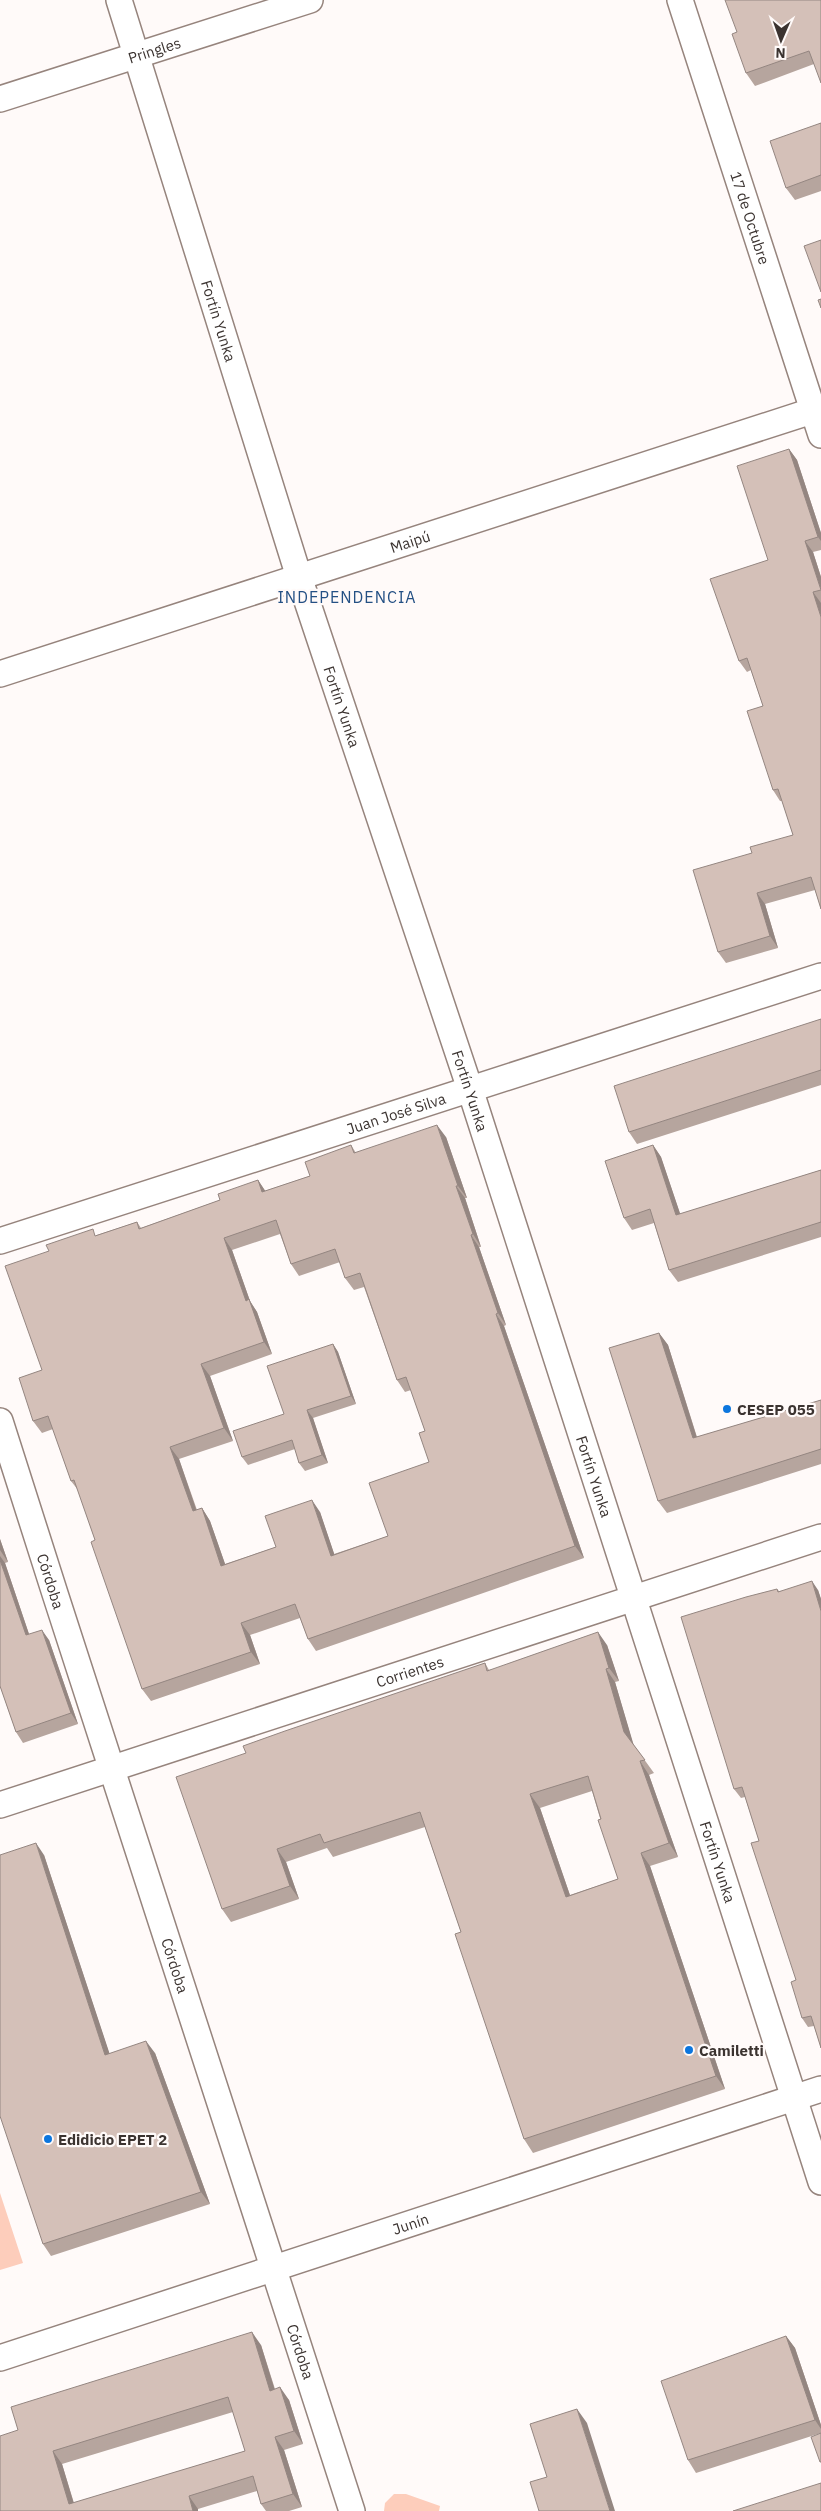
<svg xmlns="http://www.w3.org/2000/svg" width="821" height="2511" viewBox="0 0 821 2511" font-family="'IBM Plex Sans',sans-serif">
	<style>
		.green { fill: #fdcdbb }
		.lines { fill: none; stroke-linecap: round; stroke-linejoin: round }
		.street-casing { stroke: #96847d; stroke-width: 28 }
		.street { stroke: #fff; stroke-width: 25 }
		.wall { fill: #b6a59e; fill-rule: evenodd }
		.shaded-wall { fill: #948681 }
		.building { fill: #d4c0b8; stroke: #948681; fill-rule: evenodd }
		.poi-dot { fill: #0c76de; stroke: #fffaf9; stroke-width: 2 }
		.labels { text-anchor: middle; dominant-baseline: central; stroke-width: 4.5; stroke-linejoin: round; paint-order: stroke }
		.street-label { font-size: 15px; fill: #3b3330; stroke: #fffaf9 }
		.poi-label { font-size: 15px; font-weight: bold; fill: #3b3330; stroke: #fffaf9; text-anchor: start }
		.neighbourhood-label { font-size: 16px; letter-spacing: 1px; fill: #245084; stroke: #fffaf9 }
	</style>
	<rect width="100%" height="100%" fill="#fffaf9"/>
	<path class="green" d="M 0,2193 L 23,2263 L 0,2270 Z
		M 394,2494 L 406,2494 L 440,2506 L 439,2511 L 384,2511 L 385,2503 Z"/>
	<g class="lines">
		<g class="street-casing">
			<g id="street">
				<path id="s1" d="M 119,0 L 299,577 L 470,1089 L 821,2182"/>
				<path id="s2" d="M 680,0 L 821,435"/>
				<path id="s3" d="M 0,99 L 310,0"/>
				<path id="s4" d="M 0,674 L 821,408"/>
				<path id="s5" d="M 0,1241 L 821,976"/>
				<path id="s6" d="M 0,1421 C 115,1785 236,2147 352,2511"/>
				<path id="s7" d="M 0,1805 L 821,1537"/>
				<path id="s8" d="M 0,2358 L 821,2089"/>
			</g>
		</g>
		<use href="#street" class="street"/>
	</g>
	<path class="wall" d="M 821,0 L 814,64 L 755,86 L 746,73 L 737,32 Z
		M 821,123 L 821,191 L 795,200 L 786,188 Z
		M 789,449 L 797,460 L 821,533 L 821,550 L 813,552 L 821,577 L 821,909 L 815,890 L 765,904 L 778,948 L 726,963 L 718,952 L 752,853 L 793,835 L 782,801 L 780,801 L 773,790 L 763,706 L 751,670 L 747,672 L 739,661 L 768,560 Z
		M 821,1019 L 821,1085 L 637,1144 L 629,1132 Z
		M 446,1137 L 467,1198 L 465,1198 L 481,1247 L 479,1247 L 506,1325 L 504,1326 L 584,1558 L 316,1651 L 308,1639 L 300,1618 L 250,1635 L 260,1664 L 151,1701 L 142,1689 L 95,1540 L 78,1490 L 71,1481 L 53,1429 L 42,1433 L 33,1421 L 42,1370 L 97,1235 L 137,1222 L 141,1228 L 220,1200 L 258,1180 L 265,1191 L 310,1176 L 351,1145 L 356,1153 ZM 280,1234 L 291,1264 L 299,1276 L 340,1262 L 345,1278 L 354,1290 L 364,1287 L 397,1380 L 405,1392 L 411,1390 L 425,1431 L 429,1462 L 388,1536 L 334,1554 L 320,1512 L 276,1547 L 225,1564 L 210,1521 L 202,1508 L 197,1510 L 179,1459 L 233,1441 L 210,1376 L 272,1354 L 257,1312 L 250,1301 L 232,1250 Z
		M 653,1145 L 661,1157 L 680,1214 L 821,1170 L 821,1237 L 678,1282 L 669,1270 L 654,1223 L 632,1230 L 624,1218 Z
		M 659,1333 L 668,1345 L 697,1437 L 821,1400 L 821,1464 L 667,1513 L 658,1501 Z
		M 333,1344 L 338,1352 L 356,1404 L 313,1418 L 328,1463 L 305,1471 L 299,1463 L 295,1449 L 248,1465 L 242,1457 L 284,1414 Z
		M 0,1539 L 8,1562 L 5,1563 L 29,1634 L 49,1640 L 78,1724 L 23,1743 L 16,1732 L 0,1686 Z
		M 777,1589 L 779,1591 L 818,1590 L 821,1599 L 821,2048 L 814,2026 L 808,2027 L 802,2018 L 796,1980 L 759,1841 L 745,1797 L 741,1798 L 734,1789 Z
		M 607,1645 L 619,1681 L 615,1682 L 633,1744 L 654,1773 L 649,1775 L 678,1857 L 650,1866 L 725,2089 L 533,2153 L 524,2139 L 461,1932 L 425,1827 L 333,1857 L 327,1848 L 286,1862 L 299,1899 L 231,1922 L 222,1909 L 246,1753 L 485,1663 L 489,1670 ZM 592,1791 L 618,1879 L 570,1895 L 540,1808 Z
		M 44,1855 L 109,2053 L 155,2053 L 210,2204 L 51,2256 L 43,2244 Z
		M 786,2336 L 795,2348 L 821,2425 L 821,2433 L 696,2473 L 688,2460 Z
		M 261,2345 L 275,2389 L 289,2400 L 303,2444 L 284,2450 L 302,2507 L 289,2511 L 266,2511 L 261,2504 L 257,2491 L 198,2509 L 198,2511 L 0,2511 L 18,2430 ZM 233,2412 L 245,2451 L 74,2503 L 62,2464 Z"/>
	<path class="shaded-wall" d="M 789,449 L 797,460 L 821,533 L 821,541 L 818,537 Z
		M 805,541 L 813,552 L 821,577 L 821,590 Z
		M 813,592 L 821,603 L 821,617 Z
		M 757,893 L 765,904 L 778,948 L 770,936 Z
		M 437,1125 L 446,1137 L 467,1198 L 458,1186 Z
		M 653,1145 L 661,1157 L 685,1228 L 676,1215 Z
		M 258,1180 L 266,1192 L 262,1192 Z
		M 456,1186 L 465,1198 L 481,1247 L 473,1234 Z
		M 471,1235 L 479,1247 L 506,1325 L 498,1313 Z
		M 224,1238 L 232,1250 L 250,1301 L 257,1312 L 272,1354 L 264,1342 L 246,1301 Z
		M 496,1314 L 504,1326 L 584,1558 L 575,1546 Z
		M 659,1333 L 668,1345 L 701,1451 L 693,1438 Z
		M 333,1344 L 338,1352 L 356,1404 L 351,1396 Z
		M 201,1364 L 210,1376 L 233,1441 L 224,1428 Z
		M 307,1410 L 313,1418 L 328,1463 L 322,1455 Z
		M 170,1447 L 179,1459 L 201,1524 L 193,1511 Z
		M 312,1500 L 320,1512 L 339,1568 L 331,1556 Z
		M 202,1508 L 210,1521 L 230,1578 L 221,1566 Z
		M 0,1539 L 8,1562 L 0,1550 Z
		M 0,1556 L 5,1563 L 33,1646 L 26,1635 L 0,1560 Z
		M 812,1581 L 818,1590 L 821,1599 L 821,1611 Z
		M 241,1623 L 250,1635 L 260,1664 L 251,1652 Z
		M 42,1630 L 49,1640 L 78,1724 L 71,1713 Z
		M 598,1632 L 607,1645 L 619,1681 L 609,1668 Z
		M 606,1669 L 615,1682 L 634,1746 L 624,1732 Z
		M 640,1761 L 649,1775 L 678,1857 L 669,1843 Z
		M 530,1794 L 540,1808 L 575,1910 L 566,1897 Z
		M 36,1843 L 44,1855 L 114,2067 L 105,2055 Z
		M 277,1849 L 286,1862 L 299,1899 L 290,1886 Z
		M 641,1853 L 650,1866 L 725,2089 L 716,2076 Z
		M 146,2041 L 155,2053 L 210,2204 L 201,2192 Z
		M 252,2332 L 261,2345 L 279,2404 L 270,2391 Z
		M 786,2336 L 795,2348 L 821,2425 L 821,2429 L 815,2420 Z
		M 280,2387 L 289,2400 L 303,2444 L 294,2431 Z
		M 577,2409 L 587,2423 L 615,2511 L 610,2511 Z
		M 275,2437 L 284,2450 L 302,2507 L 293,2494 Z
		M 53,2451 L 62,2464 L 76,2511 L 69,2504 Z
		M 189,2496 L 198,2509 L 198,2511 L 193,2511 Z"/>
	<path class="building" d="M 725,0 L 821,0 L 821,83 L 809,51 L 746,73 L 732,34 L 737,32 Z
		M 821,123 L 821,175 L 786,188 L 770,141 Z
		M 821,240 L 821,292 L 804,246 Z
		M 821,299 L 821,308 L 818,300 Z
		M 789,449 L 818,537 L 805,541 L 821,590 L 813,592 L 821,617 L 821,909 L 811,877 L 757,893 L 770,936 L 718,952 L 693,870 L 752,853 L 750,847 L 793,835 L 778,789 L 773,790 L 747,711 L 763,706 L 747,658 L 739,661 L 710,579 L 768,560 L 737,466 Z
		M 821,1019 L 821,1070 L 629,1132 L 614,1086 Z
		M 437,1125 L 458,1186 L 456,1186 L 473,1234 L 471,1235 L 498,1313 L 496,1314 L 575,1546 L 308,1639 L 295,1604 L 241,1623 L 251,1652 L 142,1689 L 91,1542 L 95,1540 L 74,1480 L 71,1481 L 48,1416 L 33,1421 L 19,1378 L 42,1370 L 5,1266 L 49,1251 L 46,1245 L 93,1229 L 95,1236 L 137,1222 L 139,1229 L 220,1200 L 218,1194 L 258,1180 L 262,1192 L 310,1176 L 305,1162 L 351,1145 L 354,1153 ZM 276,1220 L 291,1264 L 335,1249 L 345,1278 L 360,1273 L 397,1380 L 406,1377 L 425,1431 L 419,1433 L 429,1462 L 369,1483 L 388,1536 L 331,1556 L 312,1500 L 265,1516 L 276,1547 L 221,1566 L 202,1508 L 193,1511 L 170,1447 L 224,1428 L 201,1364 L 264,1342 L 249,1299 L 246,1301 L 224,1238 Z
		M 653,1145 L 676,1215 L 821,1170 L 821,1222 L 669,1270 L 650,1209 L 624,1218 L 605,1161 Z
		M 659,1333 L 693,1438 L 821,1400 L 821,1449 L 658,1501 L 609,1348 Z
		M 333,1344 L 351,1396 L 307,1410 L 322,1455 L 299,1463 L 292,1440 L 242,1457 L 233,1431 L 284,1414 L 267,1366 Z
		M 0,1560 L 26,1635 L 42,1630 L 71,1713 L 16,1732 L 0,1686 Z
		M 812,1581 L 821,1611 L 821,2048 L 811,2016 L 802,2018 L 791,1982 L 796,1980 L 751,1843 L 759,1841 L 742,1787 L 734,1789 L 681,1617 L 746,1597 L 777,1589 L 778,1592 Z
		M 598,1632 L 609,1668 L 606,1669 L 624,1732 L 645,1760 L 640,1761 L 669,1843 L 641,1853 L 716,2076 L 524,2139 L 455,1934 L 461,1932 L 420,1812 L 324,1843 L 320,1834 L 277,1849 L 290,1886 L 222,1909 L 176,1777 L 246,1753 L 243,1746 L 285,1731 L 485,1663 L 487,1671 ZM 588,1776 L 601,1819 L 598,1820 L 618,1879 L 566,1897 L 530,1794 Z
		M 36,1843 L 105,2055 L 146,2041 L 201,2192 L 43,2244 L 0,2116 L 0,1855 Z
		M 252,2332 L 270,2391 L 280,2387 L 294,2431 L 275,2437 L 293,2494 L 261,2504 L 253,2476 L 189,2496 L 193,2511 L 0,2511 L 0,2436 L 18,2430 L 11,2407 ZM 228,2397 L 245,2451 L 69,2504 L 53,2451 Z
		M 786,2336 L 815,2420 L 688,2460 L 661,2381 Z
		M 577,2409 L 610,2511 L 539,2511 L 530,2482 L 547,2477 L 530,2424 Z
		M 821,2433 L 821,2462 L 820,2462 L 811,2437 Z
		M 821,2483 L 821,2511 L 733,2511 Z"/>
	<g class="poi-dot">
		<circle cx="727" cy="1409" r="5"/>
		<circle cx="689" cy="2050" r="5"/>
		<circle cx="48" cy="2139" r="5"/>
	</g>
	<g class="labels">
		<g class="street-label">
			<text stroke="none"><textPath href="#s3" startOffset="162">Pringles</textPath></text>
			<text stroke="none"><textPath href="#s2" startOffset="229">17 de Octubre</textPath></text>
			<text stroke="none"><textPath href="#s1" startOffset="336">Fortín Yunka</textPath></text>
			<text stroke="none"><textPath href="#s4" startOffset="431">Maipú</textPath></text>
			<text stroke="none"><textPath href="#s1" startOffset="741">Fortín Yunka</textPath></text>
			<text stroke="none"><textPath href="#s1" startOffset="1146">Fortín Yunka</textPath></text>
			<text stroke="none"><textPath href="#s5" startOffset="416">Juan José Silva</textPath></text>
			<text stroke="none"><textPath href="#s1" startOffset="1551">Fortín Yunka</textPath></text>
			<text stroke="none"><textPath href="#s6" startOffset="168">Córdoba</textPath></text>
			<text stroke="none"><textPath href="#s7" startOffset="431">Corrientes</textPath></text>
			<text stroke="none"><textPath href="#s1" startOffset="1956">Fortín Yunka</textPath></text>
			<text stroke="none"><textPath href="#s6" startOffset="572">Córdoba</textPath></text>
			<text stroke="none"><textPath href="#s8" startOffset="432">Junín</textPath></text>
			<text stroke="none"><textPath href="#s6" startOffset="978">Córdoba</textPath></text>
		</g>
		<g class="poi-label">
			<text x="737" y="1409">CESEP 055</text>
			<text x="699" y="2050">Camiletti</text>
			<text x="58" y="2139">Edidicio EPET 2</text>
		</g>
		<g class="neighbourhood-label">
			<text x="347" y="597">INDEPENDENCIA</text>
		</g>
	</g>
	<g transform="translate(781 40) rotate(182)" stroke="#fffaf9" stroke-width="4" paint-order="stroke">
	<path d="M0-4L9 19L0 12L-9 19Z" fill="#3b3330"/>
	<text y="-8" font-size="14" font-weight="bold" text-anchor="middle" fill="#3b3330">N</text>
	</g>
</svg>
